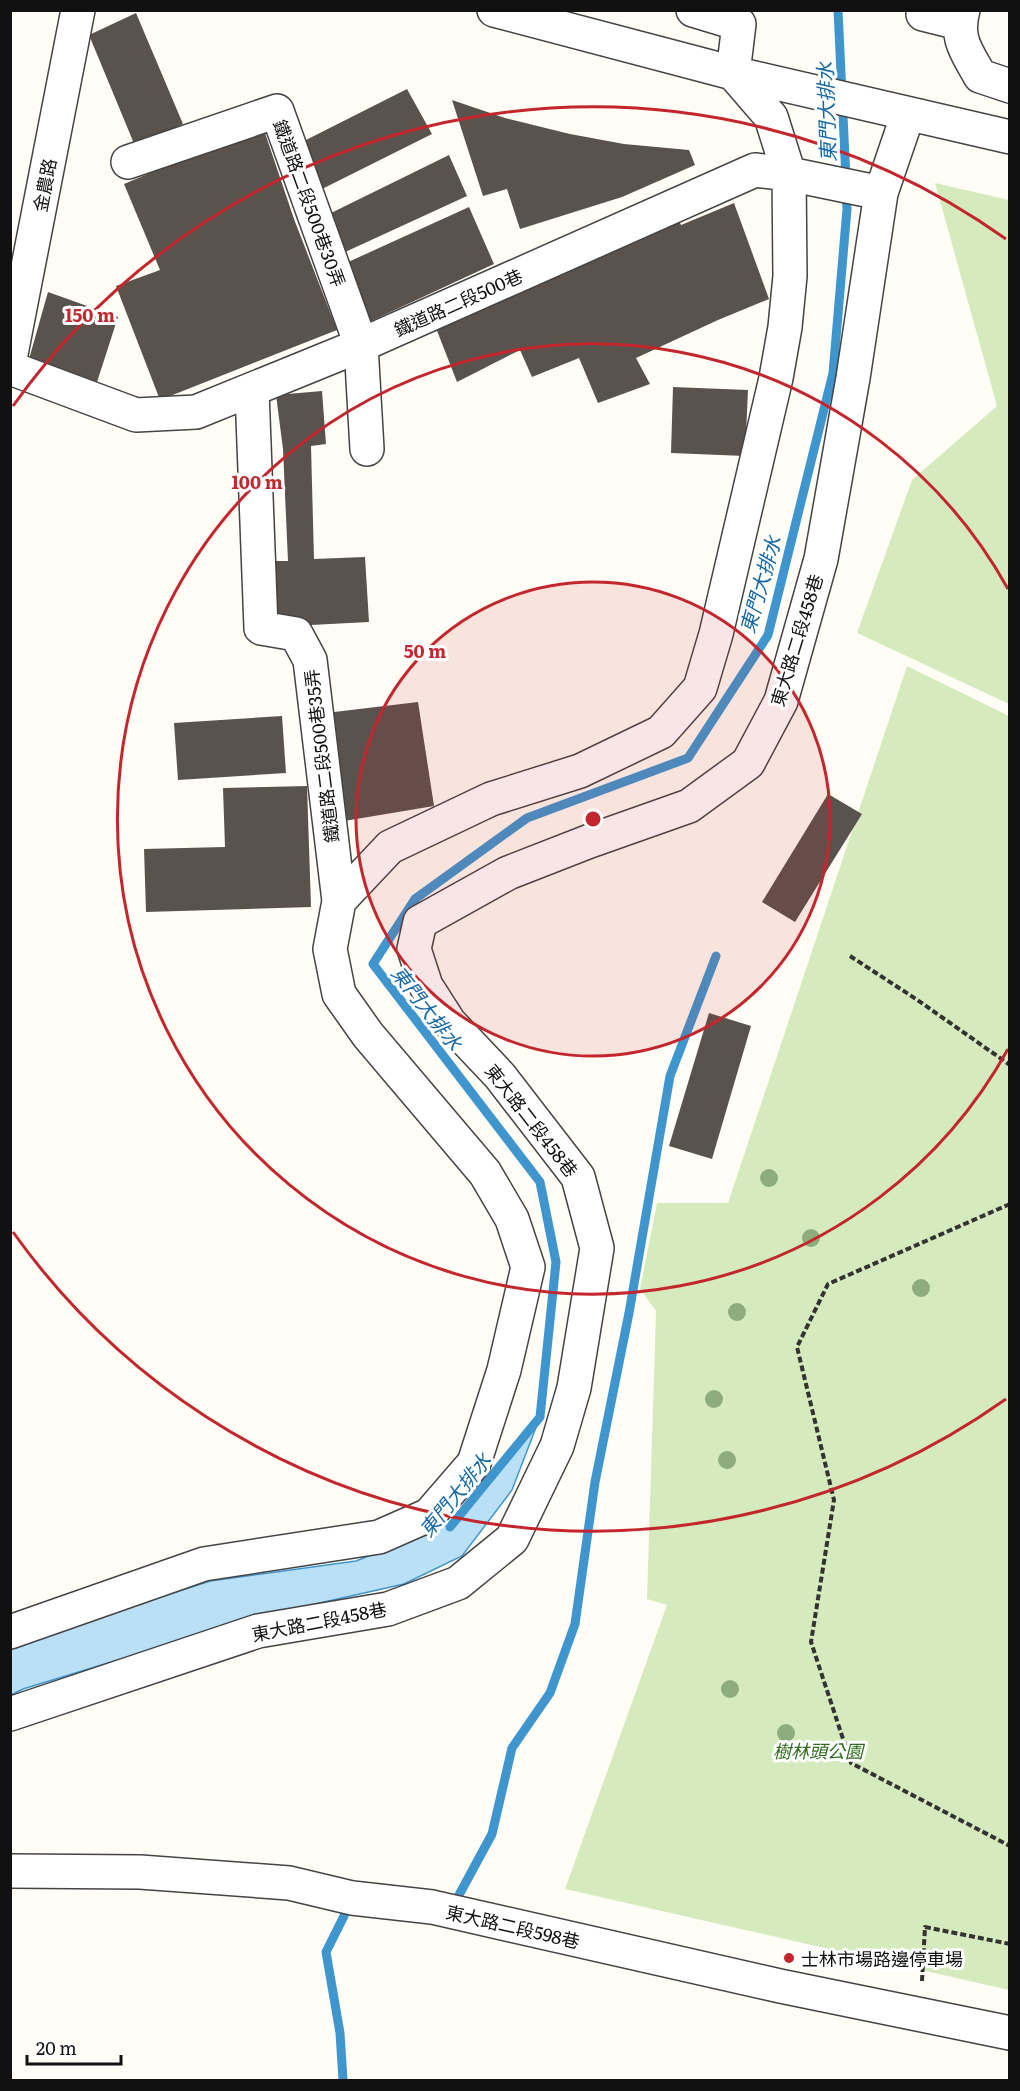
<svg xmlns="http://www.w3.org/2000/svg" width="1020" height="2091" viewBox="0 0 1020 2091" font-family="Literata,'Noto Sans TC',serif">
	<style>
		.green { fill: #d5ebbd }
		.water { fill: #b9e0f7; stroke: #3f96cf; stroke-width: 1.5 }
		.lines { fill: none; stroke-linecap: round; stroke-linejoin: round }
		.stream { stroke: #3f96cf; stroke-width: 9 }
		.building { fill: #5a524d }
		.minor-casing { stroke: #444; stroke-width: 36 }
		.path { stroke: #333; stroke-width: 4; stroke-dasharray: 6 3; stroke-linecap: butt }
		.minor { stroke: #fff; stroke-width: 33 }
		.tree { fill: #8dad7f }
		.ring { fill: none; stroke: #c4262e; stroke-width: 3 }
		.poi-dot { fill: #c4262e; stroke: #fff; stroke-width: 2 }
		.labels { text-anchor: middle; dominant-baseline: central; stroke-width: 6; stroke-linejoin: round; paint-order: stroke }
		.street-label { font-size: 18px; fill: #111; stroke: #fff }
		.park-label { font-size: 18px; font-style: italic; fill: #2f6b1f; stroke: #fff }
		.poi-label { font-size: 18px; fill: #111; stroke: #fff; text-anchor: start }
		.water-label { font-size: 20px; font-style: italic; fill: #1768a6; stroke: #fff }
		.centre { fill: #c4262e; stroke: #fff; stroke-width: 3 }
		.ring-label { font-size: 18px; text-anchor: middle; font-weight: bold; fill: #c4262e; stroke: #fff; stroke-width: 6; stroke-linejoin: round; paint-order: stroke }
	</style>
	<rect width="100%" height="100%" fill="#fffdf5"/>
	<path class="green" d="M 935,183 L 1009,200 L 1009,704 L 857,633 L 912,480 L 997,406 Z
		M 907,666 L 1009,716 L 1009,1990 L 565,1889 L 667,1605 L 647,1599 L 656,1311 L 640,1289 L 657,1203 L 728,1203 Z"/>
	<path class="water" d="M 540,1417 L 512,1490 L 462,1556 L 404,1584 L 262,1616 L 23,1689 L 11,1695 L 11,1645 L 210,1581 L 356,1561 L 454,1522 Z"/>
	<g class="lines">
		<path class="stream" d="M 838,10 L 846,179
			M 450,1527 L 540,1417 L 556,1262 L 540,1182 L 373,964 L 415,899 L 527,818 L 688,758 L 768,635 L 833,373 L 847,209 L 846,193
			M 459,1895 L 492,1834 L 512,1748 L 550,1693 L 575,1624 L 595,1482 L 629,1313 L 670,1076 L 716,956
			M 343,2080 L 340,2033 L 326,1952 L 344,1916"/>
	</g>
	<path class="building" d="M 136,13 L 183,124 L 135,146 L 89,35 Z
		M 407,89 L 432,134 L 320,190 L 300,143 Z
		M 452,100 L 505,118 L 570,134 L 624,144 L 689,150 L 695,165 L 622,197 L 520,229 L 507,189 L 483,196 Z
		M 264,130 L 294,219 L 337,330 L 160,400 L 116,286 L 160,270 L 124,184 L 219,144 Z
		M 449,155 L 467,196 L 343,253 L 327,215 Z
		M 734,203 L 769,299 L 718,320 L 636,358 L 650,384 L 598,403 L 579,358 L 532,377 L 520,350 L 457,382 L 434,323 L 677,217 L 681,225 Z
		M 469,207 L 494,264 L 371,321 L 346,263 Z
		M 48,292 L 118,317 L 97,382 L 29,359 Z
		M 673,387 L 748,390 L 745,456 L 671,453 Z
		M 322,391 L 326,444 L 311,446 L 314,559 L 365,557 L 369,622 L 272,627 L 268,561 L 288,561 L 283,449 L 276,395 Z
		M 418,702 L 434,806 L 344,821 L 326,713 Z
		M 282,716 L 286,773 L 178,780 L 174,723 Z
		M 307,786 L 311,907 L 146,912 L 144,849 L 225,847 L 223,788 Z
		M 828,794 L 862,814 L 795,922 L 762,902 Z
		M 709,1013 L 751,1026 L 712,1159 L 669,1146 Z"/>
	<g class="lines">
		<g class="minor-casing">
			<path id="minor" d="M 494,10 L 733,73 L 1010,137
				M 924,10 L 923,14 L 959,23
				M 963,10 C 955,39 967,52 980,76 L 1010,86
				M 128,162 L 277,111 L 361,345 L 367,449
				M 10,359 L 78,10
				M 10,368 L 136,415 L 196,412 L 361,345 L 755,170 L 789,174 L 881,193
				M 252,391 L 261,628 L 296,634 L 310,660 L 339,901
				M 10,1632 L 204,1564 L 379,1537 L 429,1515 L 474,1463 L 504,1370 L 528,1267 L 512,1219 L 485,1173 L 368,1035 L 339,994 L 330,949 L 339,901 L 390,847 L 491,799 L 580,771 L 661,732 L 700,688 L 716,634 L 776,378 L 785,327 L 790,276 L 789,174 L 771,117 L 733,73 L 739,24 L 693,10
				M 10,1714 L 258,1631 L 388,1609 L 458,1583 L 512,1539 L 557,1446 L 574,1388 L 597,1248 L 578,1177 L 500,1076 L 449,1022 L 426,986 L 414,949 L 420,922 L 508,873 L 590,841 L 689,806 L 748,763 L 781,701 L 821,559 L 853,378 L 881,193 L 908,114
				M 10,1871 L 140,1872 L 289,1883 L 352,1898 L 432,1907 L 780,1986 L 1010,2033"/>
		</g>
		<path class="path" d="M 850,956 L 916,999 L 1010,1065
			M 1010,1204 L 828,1284 L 797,1347 L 834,1500 L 811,1642 L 851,1763 L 1010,1846
			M 922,1981 L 925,1927 L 1010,1944"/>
		<use href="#minor" class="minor"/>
	</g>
	<g class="tree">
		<circle cx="769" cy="1178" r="9"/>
		<circle cx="811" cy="1238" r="9"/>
		<circle cx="921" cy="1288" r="9"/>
		<circle cx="737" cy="1312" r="9"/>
		<circle cx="714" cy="1399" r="9"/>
		<circle cx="727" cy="1460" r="9"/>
		<circle cx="730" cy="1689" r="9"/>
		<circle cx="786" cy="1733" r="9"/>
	</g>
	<circle cx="593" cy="819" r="237" fill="#c4262e" fill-opacity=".12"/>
	<g class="ring">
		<circle cx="593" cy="819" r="237"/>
		<path d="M1008 1049A475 475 0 1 1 1008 589"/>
		<path d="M1006 1399A712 712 0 0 1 13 1232M13 406A712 712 0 0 1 1006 239"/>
	</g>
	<circle class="poi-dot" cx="789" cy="1958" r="6"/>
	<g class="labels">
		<g class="street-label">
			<text transform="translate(44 185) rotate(-79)">金農路</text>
			<text transform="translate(310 203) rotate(70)">鐵道路二段500巷30弄</text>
			<text transform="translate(458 302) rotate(-24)">鐵道路二段500巷</text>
			<text transform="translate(796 640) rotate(-73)">東大路二段458巷</text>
			<text transform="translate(321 756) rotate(-97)">鐵道路二段500巷35弄</text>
			<text transform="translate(532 1120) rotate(52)">東大路二段458巷</text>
			<text transform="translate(319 1621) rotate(-11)">東大路二段458巷</text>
			<text transform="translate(513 1926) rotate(13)">東大路二段598巷</text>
		</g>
		<g class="park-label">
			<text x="818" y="1750">樹林頭公園</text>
		</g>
		<g class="poi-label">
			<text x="801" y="1958">士林市場路邊停車場</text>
		</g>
		<g class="water-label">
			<text transform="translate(825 112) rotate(-92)">東門大排水</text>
			<text transform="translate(759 584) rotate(-74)">東門大排水</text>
			<text transform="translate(428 1007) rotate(52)">東門大排水</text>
			<text transform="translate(454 1494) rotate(-51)">東門大排水</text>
		</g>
	</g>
	<circle cx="593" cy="819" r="9" class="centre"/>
	<g class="ring-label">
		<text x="90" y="322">150 m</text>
		<text x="257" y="489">100 m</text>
		<text x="425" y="658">50 m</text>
	</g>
	<rect width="1020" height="2091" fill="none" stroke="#111111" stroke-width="24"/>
	<path d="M27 2055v9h94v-9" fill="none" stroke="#111111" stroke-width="3"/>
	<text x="36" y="2055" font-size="18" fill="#111111" stroke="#ffffff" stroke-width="4.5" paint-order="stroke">20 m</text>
</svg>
